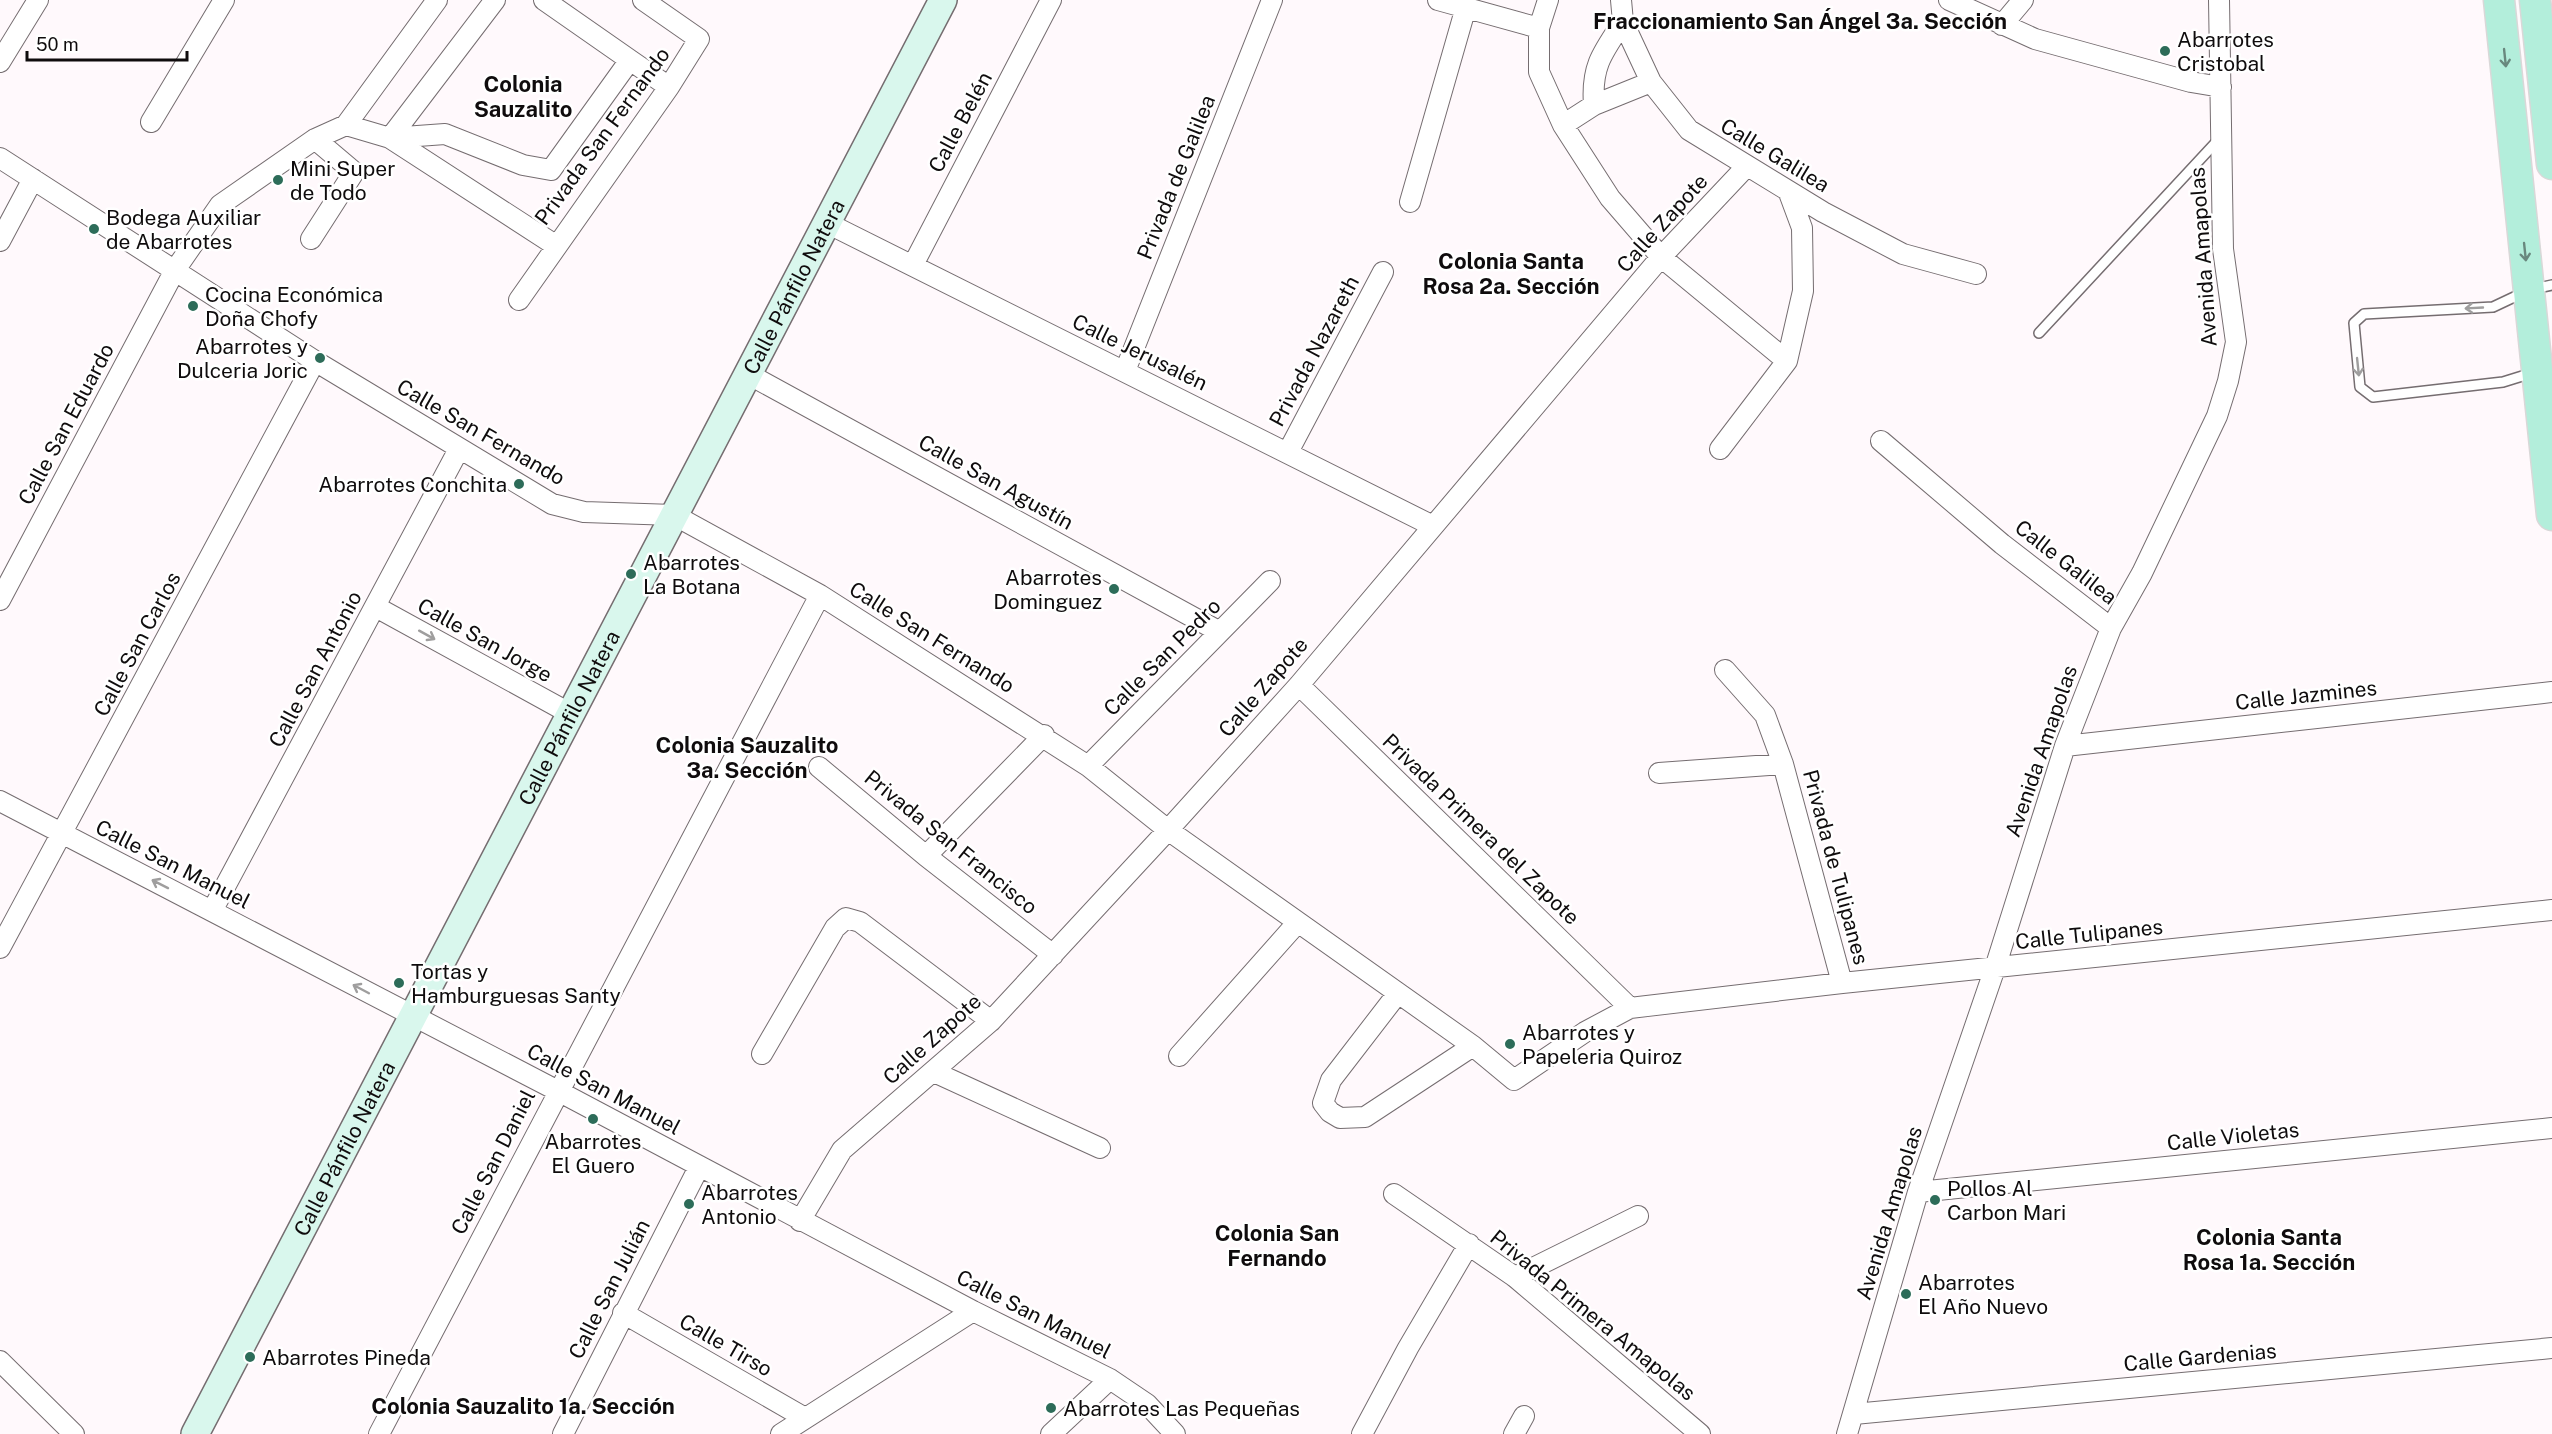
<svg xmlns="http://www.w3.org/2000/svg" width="2552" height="1434" viewBox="0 0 2552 1434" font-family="'Public Sans',sans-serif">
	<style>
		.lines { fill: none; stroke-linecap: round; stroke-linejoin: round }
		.lane-casing { stroke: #756d70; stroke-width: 12 }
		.street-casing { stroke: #756d70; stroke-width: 22 }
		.secondary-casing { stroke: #756d70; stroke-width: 30 }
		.primary-casing { stroke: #d9d8d8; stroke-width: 33 }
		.lane { stroke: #fff; stroke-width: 9 }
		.street { stroke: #fff; stroke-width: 20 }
		.secondary { stroke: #d9f7ed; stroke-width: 27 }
		.primary { stroke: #b3eedb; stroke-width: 30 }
		.oneway { stroke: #69887e }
		.oneway2 { stroke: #9f9e9e }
		.poi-dot { fill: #2d6c59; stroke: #fff; stroke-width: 2 }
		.labels { text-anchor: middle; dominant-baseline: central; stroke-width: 5; stroke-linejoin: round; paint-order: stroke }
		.poi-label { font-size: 21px; fill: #0f0c0d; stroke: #fff; text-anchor: start }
		.street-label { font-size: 21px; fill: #0f0c0d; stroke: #fff }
		.neighbourhood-label { font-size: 22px; font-weight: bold; fill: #0f0c0d; stroke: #fff }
	</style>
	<rect width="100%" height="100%" fill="#fff9fc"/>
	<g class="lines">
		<g class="lane-casing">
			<path id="lane" d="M 2039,333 L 2219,139
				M 2532,373 L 2503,382 L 2373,397 L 2360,387 L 2354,323 L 2364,314 L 2493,307 L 2529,290 L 2552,285"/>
		</g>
		<g class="street-casing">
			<path id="street" d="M 1438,0 L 1539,28
				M 1548,0 L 1539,28 L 1539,72 L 1563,125 L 1610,198 L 1661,257 L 1787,361
				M 1621,0 L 1623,22 L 1651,82 L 1689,130 L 1823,212 L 1903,254 L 1976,274
				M 1949,0 L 2035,39 L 2191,82 L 2221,87
				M 2002,25 L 2023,0
				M 630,60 L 669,87
				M 0,62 L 38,0
				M 1594,105 C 1591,67 1602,53 1623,22
				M 151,122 L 224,0
				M 346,125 L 437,0
				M 1563,125 L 1594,105 L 1651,82
				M 390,138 L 445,134 L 523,165 L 551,170 L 630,60 L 544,0
				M 390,138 L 555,245
				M 0,158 L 315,361 L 552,504 L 584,512 L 674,515 L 820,595 L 1088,766 L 1168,830 L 1473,1046 L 1514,1080 L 1585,1032 L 1630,1008 L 1842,983 L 2552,910
				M 1410,202 L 1466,7
				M 827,223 L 1431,525
				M 311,239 L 354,172 L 315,139
				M 0,241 L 33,179
				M 913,265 L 1051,0
				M 519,300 L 669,87 L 699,39 L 643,0
				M 1125,371 L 1272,0
				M 748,374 L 1220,632
				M 1881,441 L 2002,544 L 2111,628
				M 1720,449 L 1787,361 L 1803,291 L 1802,228 L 1789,193
				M 1288,452 L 1383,272
				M 0,600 L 175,270 L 220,205 L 315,139 L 346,125 L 390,138 L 495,0
				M 376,607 L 571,714
				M 1725,670 L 1765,715 L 1783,764 L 1842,983
				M 1299,685 L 1630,1008
				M 2065,746 L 2552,692
				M 1088,766 L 1270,581
				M 819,767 L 926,856 L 1053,955
				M 1659,773 L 1783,764
				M 0,801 L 558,1091 L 973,1311 L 1110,1379 L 1147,1404 L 1175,1434
				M 926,856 L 1044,735
				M 212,911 L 459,449
				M 0,948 L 315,361
				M 1398,993 L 1331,1080 L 1323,1103 L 1330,1112 L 1340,1118 L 1365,1117 L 1473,1046
				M 762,1054 L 835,928 L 846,918 L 860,922 L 991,1021
				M 1179,1056 L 1298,922
				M 934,1072 L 1100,1148
				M 1918,1192 L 2552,1128
				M 1394,1194 L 1515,1277 L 1700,1434
				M 800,1221 L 842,1150 L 991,1021 L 1168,830 L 1299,685 L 1661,257 L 1746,167
				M 1515,1277 L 1638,1216
				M 623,1313 L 805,1418
				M 0,1361 L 74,1434
				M 1854,1414 L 2552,1348
				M 379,1434 L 820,595
				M 563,1434 L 699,1167
				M 781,1434 L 973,1311
				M 1051,1434 L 1110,1379
				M 1362,1434 L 1408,1348 L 1469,1244
				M 1514,1434 L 1524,1416
				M 1847,1434 L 1918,1192 L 1995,968 L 2065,746 L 2111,628 L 2142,573 L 2217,416 L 2228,381 L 2236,342 L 2223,249 L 2219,0"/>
		</g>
		<g class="secondary-casing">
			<g id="secondary">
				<path id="s1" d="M 195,1434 L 943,0"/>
			</g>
		</g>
		<g class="primary-casing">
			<path id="primary" d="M 2499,0 L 2552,515
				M 2535,0 L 2552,164"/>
		</g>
		<use href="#lane" class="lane"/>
		<use href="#street" class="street"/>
		<use href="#secondary" class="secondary"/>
		<use href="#primary" class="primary"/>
	</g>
	<defs><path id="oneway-shaft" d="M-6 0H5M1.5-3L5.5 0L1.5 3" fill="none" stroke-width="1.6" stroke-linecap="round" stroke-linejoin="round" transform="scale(1.5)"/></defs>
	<g class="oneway">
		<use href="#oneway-shaft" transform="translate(2505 58) rotate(84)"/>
		<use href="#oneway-shaft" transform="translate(2525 252) rotate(84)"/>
	</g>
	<g class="oneway2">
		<use href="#oneway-shaft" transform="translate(2474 308) rotate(177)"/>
		<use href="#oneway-shaft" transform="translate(2358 367) rotate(84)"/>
		<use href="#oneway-shaft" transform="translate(427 635) rotate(29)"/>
		<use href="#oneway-shaft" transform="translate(160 884) rotate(-153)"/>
		<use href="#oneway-shaft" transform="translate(361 989) rotate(-152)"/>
	</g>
	<g class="poi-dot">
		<circle cx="2165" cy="51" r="6"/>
		<circle cx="278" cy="180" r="6"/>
		<circle cx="94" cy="229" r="6"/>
		<circle cx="193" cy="306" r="6"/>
		<circle cx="320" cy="358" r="6"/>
		<circle cx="519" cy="484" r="6"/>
		<circle cx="631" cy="574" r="6"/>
		<circle cx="1114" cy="589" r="6"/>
		<circle cx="399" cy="983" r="6"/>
		<circle cx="1510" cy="1044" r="6"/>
		<circle cx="593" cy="1119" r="6"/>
		<circle cx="1935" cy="1200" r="6"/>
		<circle cx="689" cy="1204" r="6"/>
		<circle cx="1906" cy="1294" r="6"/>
		<circle cx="250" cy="1357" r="6"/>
		<circle cx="1051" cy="1408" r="6"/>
	</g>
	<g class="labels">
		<g class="poi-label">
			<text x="2177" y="39">Abarrotes<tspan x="2177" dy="24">Cristobal</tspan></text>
			<text x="290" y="168">Mini Super<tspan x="290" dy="24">de Todo</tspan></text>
			<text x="106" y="217">Bodega Auxiliar<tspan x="106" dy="24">de Abarrotes</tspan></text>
			<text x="205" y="294">Cocina Económica<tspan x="205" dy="24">Doña Chofy</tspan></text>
			<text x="308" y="346" text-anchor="end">Abarrotes y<tspan x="308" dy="24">Dulceria Joric</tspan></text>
			<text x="507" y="484" text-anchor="end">Abarrotes Conchita</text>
			<text x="643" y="562">Abarrotes<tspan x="643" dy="24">La Botana</tspan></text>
			<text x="1102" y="577" text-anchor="end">Abarrotes<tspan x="1102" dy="24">Dominguez</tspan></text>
			<text x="411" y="971">Tortas y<tspan x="411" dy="24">Hamburguesas Santy</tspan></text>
			<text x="1522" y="1032">Abarrotes y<tspan x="1522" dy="24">Papeleria Quiroz</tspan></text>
			<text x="593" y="1141" text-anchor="middle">Abarrotes<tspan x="593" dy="24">El Guero</tspan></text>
			<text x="1947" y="1188">Pollos Al<tspan x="1947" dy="24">Carbon Mari</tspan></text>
			<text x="701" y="1192">Abarrotes<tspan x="701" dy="24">Antonio</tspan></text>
			<text x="1918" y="1282">Abarrotes<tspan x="1918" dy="24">El Año Nuevo</tspan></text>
			<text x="262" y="1357">Abarrotes Pineda</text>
			<text x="1063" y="1408">Abarrotes Las Pequeñas</text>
		</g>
		<g class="street-label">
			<text transform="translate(960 122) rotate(-62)">Calle Belén</text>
			<text transform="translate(602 136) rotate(-54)">Privada San Fernando</text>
			<text transform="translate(1775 155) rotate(31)">Calle Galilea</text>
			<text transform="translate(1176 177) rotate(-68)">Privada de Galilea</text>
			<text transform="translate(1662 223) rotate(-48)">Calle Zapote</text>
			<text transform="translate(2203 257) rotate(-94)">Avenida Amapolas</text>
			<text stroke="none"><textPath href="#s1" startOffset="1294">Calle Pánfilo Natera</textPath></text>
			<text transform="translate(1314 351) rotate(-62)">Privada Nazareth</text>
			<text transform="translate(1140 352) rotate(26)">Calle Jerusalén</text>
			<text transform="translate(66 424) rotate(-62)">Calle San Eduardo</text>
			<text transform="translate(481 432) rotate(30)">Calle San Fernando</text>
			<text transform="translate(996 482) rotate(29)">Calle San Agustín</text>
			<text transform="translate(2066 562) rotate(38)">Calle Galilea</text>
			<text transform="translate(932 637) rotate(32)">Calle San Fernando</text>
			<text transform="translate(485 640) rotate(29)">Calle San Jorge</text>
			<text transform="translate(137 644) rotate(-62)">Calle San Carlos</text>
			<text transform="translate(1162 657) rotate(-45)">Calle San Pedro</text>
			<text transform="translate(315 669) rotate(-62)">Calle San Antonio</text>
			<text transform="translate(1263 687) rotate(-49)">Calle Zapote</text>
			<text transform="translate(2306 695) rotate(-6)">Calle Jazmines</text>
			<text stroke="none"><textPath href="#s1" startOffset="808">Calle Pánfilo Natera</textPath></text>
			<text transform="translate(2041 751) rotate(-71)">Avenida Amapolas</text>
			<text transform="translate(1481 829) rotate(44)">Privada Primera del Zapote</text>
			<text transform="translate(951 842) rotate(39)">Privada San Francisco</text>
			<text transform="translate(173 864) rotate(27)">Calle San Manuel</text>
			<text transform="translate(1836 867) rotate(75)">Privada de Tulipanes</text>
			<text transform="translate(2089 934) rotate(-6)">Calle Tulipanes</text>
			<text transform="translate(932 1039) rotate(-42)">Calle Zapote</text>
			<text transform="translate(604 1089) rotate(28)">Calle San Manuel</text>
			<text transform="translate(2233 1136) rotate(-6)">Calle Violetas</text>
			<text stroke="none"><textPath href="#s1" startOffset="322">Calle Pánfilo Natera</textPath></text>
			<text transform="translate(493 1162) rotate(-63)">Calle San Daniel</text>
			<text transform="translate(1889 1213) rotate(-73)">Avenida Amapolas</text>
			<text transform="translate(609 1289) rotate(-63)">Calle San Julián</text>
			<text transform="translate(1034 1314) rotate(27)">Calle San Manuel</text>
			<text transform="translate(1593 1315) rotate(39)">Privada Primera Amapolas</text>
			<text transform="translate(726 1345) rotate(30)">Calle Tirso</text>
			<text transform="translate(2200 1357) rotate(-5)">Calle Gardenias</text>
		</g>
		<g class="neighbourhood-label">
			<text x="1800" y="21">Fraccionamiento San Ángel 3a. Sección</text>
			<text x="523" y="84">Colonia<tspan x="523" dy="25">Sauzalito</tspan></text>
			<text x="1511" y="261">Colonia Santa<tspan x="1511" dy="25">Rosa 2a. Sección</tspan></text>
			<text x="747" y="745">Colonia Sauzalito<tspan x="747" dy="25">3a. Sección</tspan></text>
			<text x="1277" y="1233">Colonia San<tspan x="1277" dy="25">Fernando</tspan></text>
			<text x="2269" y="1237">Colonia Santa<tspan x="2269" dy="25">Rosa 1a. Sección</tspan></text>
			<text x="523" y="1406">Colonia Sauzalito 1a. Sección</text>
		</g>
	</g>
	<path d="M27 51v9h160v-9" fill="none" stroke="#0f0c0d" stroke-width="3"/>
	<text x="36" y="51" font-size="18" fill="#0f0c0d" stroke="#ffffff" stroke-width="4.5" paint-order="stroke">50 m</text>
</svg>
